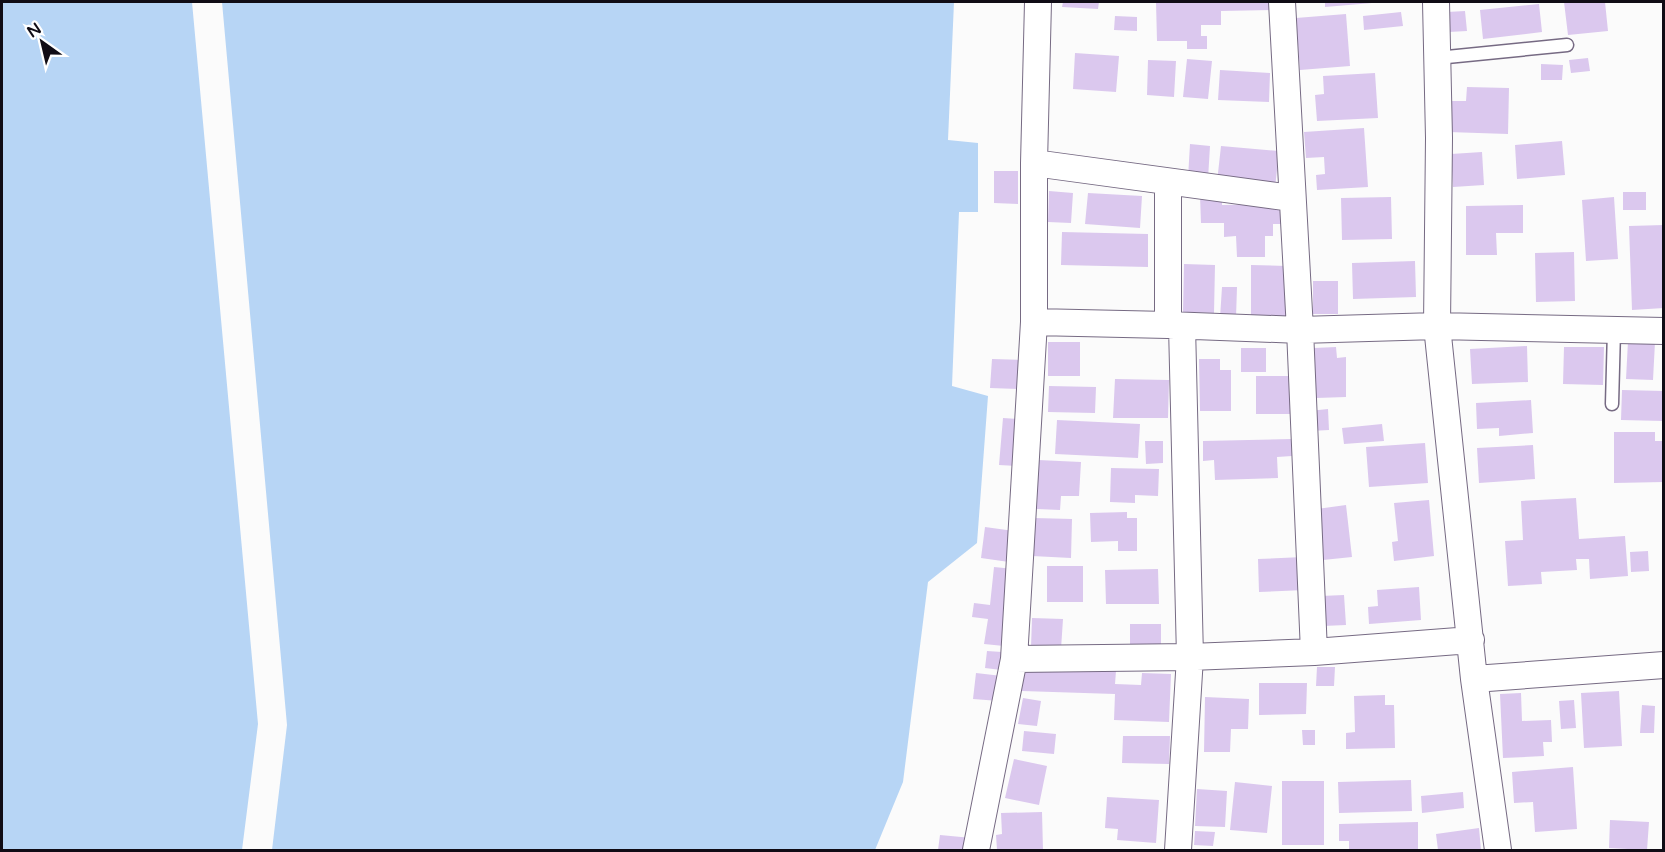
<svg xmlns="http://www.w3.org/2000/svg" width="1665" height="852" viewBox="0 0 1665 852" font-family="'Varela Round',sans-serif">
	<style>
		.water { fill: #b7d5f5 }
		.pier { fill: #fbfbfb }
		.building { fill: #dbc8ee }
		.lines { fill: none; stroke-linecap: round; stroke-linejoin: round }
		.lane-casing { stroke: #766a83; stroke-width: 15 }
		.street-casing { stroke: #766a83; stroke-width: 28 }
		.lane { stroke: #fff; stroke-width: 12 }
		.street { stroke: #fff; stroke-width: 26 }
	</style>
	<rect width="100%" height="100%" fill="#fbfbfb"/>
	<path class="water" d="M 2,2 L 954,2 L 948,140 L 978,143 L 978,212 L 959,212 L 952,386 L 988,396 L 977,543 L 928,582 L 903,782 L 875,850 L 2,850 Z"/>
	<path class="pier" d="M 192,2 L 222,2 L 287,725 L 272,850 L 242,850 L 258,724 Z"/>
	<path class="building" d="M 1063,2 L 1099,2 L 1098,9 L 1062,7 Z
		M 1156,2 L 1273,2 L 1273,10 L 1221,11 L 1221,25 L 1201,25 L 1201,36 L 1207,36 L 1207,49 L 1187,49 L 1187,41 L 1157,41 Z
		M 1325,2 L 1371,2 L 1372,3 L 1325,7 Z
		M 1564,2 L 1605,2 L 1608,31 L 1568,35 Z
		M 1539,4 L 1542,32 L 1483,39 L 1480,10 Z
		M 1465,11 L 1467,31 L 1449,32 L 1447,12 Z
		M 1401,12 L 1403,26 L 1364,30 L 1363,16 Z
		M 1346,14 L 1350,66 L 1300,70 L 1296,18 Z
		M 1115,16 L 1137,17 L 1137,31 L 1114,30 Z
		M 1075,53 L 1119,56 L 1116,92 L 1073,89 Z
		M 1588,58 L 1590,71 L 1571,73 L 1569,60 Z
		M 1187,59 L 1212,61 L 1208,99 L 1183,97 Z
		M 1148,60 L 1176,61 L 1174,97 L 1147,95 Z
		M 1541,64 L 1563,65 L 1562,80 L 1541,80 Z
		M 1220,70 L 1270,73 L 1269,102 L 1218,100 Z
		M 1375,73 L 1378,118 L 1317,121 L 1315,95 L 1324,94 L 1323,76 Z
		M 1467,87 L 1509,88 L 1508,134 L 1448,132 L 1449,101 L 1466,101 Z
		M 1364,128 L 1368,187 L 1317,190 L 1316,175 L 1325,174 L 1324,157 L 1306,158 L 1304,132 Z
		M 1562,141 L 1565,175 L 1517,179 L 1515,145 Z
		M 1190,144 L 1210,146 L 1208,179 L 1188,178 Z
		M 1221,146 L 1279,151 L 1275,188 L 1217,182 Z
		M 1482,152 L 1484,185 L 1453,187 L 1451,154 Z
		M 994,171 L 1018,171 L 1018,204 L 994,203 Z
		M 1049,191 L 1073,193 L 1071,223 L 1048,222 Z
		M 1623,192 L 1646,192 L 1646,210 L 1623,210 Z
		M 1088,193 L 1142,196 L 1140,228 L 1085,224 Z
		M 1200,195 L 1222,195 L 1222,205 L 1283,204 L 1283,224 L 1273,224 L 1273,236 L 1265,236 L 1265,257 L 1237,257 L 1236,236 L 1224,237 L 1224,223 L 1201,223 Z
		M 1391,197 L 1392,239 L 1342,240 L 1341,198 Z
		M 1614,197 L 1618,259 L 1586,261 L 1582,200 Z
		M 1523,205 L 1523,233 L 1496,233 L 1497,255 L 1466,255 L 1466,206 Z
		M 1664,225 L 1664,308 L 1632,310 L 1629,226 Z
		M 1062,232 L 1148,234 L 1148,267 L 1061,265 Z
		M 1574,252 L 1575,301 L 1536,302 L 1535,253 Z
		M 1415,261 L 1416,297 L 1353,299 L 1352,263 Z
		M 1184,264 L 1215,265 L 1214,313 L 1183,312 Z
		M 1251,265 L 1287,266 L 1287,316 L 1251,316 Z
		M 1313,281 L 1338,281 L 1338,314 L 1313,314 Z
		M 1222,287 L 1237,287 L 1236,318 L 1220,318 Z
		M 1628,341 L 1655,342 L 1653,380 L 1626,379 Z
		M 1048,342 L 1080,342 L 1080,376 L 1048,376 Z
		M 1527,346 L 1528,382 L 1472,384 L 1470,349 Z
		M 1336,347 L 1337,358 L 1346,357 L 1346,397 L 1316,398 L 1314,348 Z
		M 1564,347 L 1604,347 L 1603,385 L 1563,384 Z
		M 1241,348 L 1266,348 L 1266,372 L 1241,372 Z
		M 992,359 L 1023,360 L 1021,389 L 990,388 Z
		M 1199,359 L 1220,359 L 1220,370 L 1231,370 L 1231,411 L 1200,411 Z
		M 1256,376 L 1290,376 L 1290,414 L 1256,414 Z
		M 1115,379 L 1169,380 L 1168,418 L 1113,418 Z
		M 1049,386 L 1096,387 L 1095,413 L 1048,412 Z
		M 1622,390 L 1664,391 L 1664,421 L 1621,420 Z
		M 1531,400 L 1533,433 L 1499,436 L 1499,428 L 1477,429 L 1476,403 Z
		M 1328,409 L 1329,430 L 1311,431 L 1309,411 Z
		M 1003,418 L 1020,419 L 1017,466 L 999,465 Z
		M 1057,420 L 1140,424 L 1138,458 L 1055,454 Z
		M 1382,424 L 1384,441 L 1344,444 L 1342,428 Z
		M 1614,432 L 1655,432 L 1655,441 L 1664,441 L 1664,482 L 1614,483 Z
		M 1291,439 L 1292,456 L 1277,457 L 1278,478 L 1215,480 L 1214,460 L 1203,461 L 1203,441 Z
		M 1145,441 L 1163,441 L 1163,463 L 1146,464 Z
		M 1425,443 L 1428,483 L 1369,487 L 1366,447 Z
		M 1533,445 L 1535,479 L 1479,483 L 1477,448 Z
		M 1038,460 L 1081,462 L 1079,496 L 1061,496 L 1060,510 L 1037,509 Z
		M 1111,468 L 1159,469 L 1158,496 L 1135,495 L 1135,503 L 1110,502 Z
		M 1576,498 L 1579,539 L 1625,536 L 1628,576 L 1590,579 L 1589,559 L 1576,559 L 1577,570 L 1541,572 L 1542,584 L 1508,586 L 1505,541 L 1523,540 L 1521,501 Z
		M 1429,500 L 1434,556 L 1394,561 L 1392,542 L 1398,541 L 1394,503 Z
		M 1346,505 L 1352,557 L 1323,560 L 1317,509 Z
		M 1127,512 L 1127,518 L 1137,518 L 1137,551 L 1118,551 L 1118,541 L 1091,542 L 1090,513 Z
		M 1034,518 L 1072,519 L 1071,558 L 1032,556 Z
		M 985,527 L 1014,531 L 1009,562 L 981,558 Z
		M 1648,551 L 1649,571 L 1631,572 L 1630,552 Z
		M 1303,557 L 1305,590 L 1259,592 L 1258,559 Z
		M 1047,566 L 1083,566 L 1083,602 L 1047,602 Z
		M 994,567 L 1014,569 L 1004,646 L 984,644 L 988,619 L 972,617 L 974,603 L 990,605 Z
		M 1158,569 L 1159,604 L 1106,604 L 1105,570 Z
		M 1419,587 L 1421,620 L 1369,624 L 1368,607 L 1378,606 L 1377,590 Z
		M 1344,595 L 1346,625 L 1323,626 L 1321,596 Z
		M 1032,618 L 1063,619 L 1061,649 L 1031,647 Z
		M 1130,624 L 1161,624 L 1161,647 L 1130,648 Z
		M 987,651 L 1002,652 L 1001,670 L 985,668 Z
		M 1023,667 L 1116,671 L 1115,684 L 1141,685 L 1142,673 L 1171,674 L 1169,722 L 1114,720 L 1115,694 L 1022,691 Z
		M 1317,667 L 1335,667 L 1334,686 L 1316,686 Z
		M 976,673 L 1002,676 L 999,701 L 973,699 Z
		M 1259,683 L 1307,683 L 1306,714 L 1259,715 Z
		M 1619,691 L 1622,746 L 1584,748 L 1581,693 Z
		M 1521,693 L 1522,721 L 1551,720 L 1552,742 L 1543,742 L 1544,756 L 1503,758 L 1500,694 Z
		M 1385,695 L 1385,705 L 1394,705 L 1395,748 L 1346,749 L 1346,733 L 1355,732 L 1354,696 Z
		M 1205,697 L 1249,699 L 1248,729 L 1231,729 L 1230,752 L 1204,752 Z
		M 1023,698 L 1041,701 L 1037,726 L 1018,724 Z
		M 1574,700 L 1576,728 L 1561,729 L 1559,701 Z
		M 1642,705 L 1655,706 L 1654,733 L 1640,733 Z
		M 1302,730 L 1315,730 L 1315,745 L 1303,745 Z
		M 1024,731 L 1056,734 L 1054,754 L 1022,751 Z
		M 1123,736 L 1170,736 L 1169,764 L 1122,763 Z
		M 1014,759 L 1047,766 L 1039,805 L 1005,798 Z
		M 1573,767 L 1577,829 L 1535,832 L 1533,802 L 1514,803 L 1512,772 Z
		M 1411,780 L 1412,811 L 1339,813 L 1338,782 Z
		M 1282,781 L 1324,781 L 1324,845 L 1282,845 Z
		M 1235,782 L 1272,786 L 1267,833 L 1230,830 Z
		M 1197,789 L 1227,791 L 1225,827 L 1195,826 Z
		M 1463,792 L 1464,808 L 1422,813 L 1421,796 Z
		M 1107,797 L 1159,800 L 1156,843 L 1117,840 L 1118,829 L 1105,828 Z
		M 1042,812 L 1043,850 L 997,850 L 996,835 L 1002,834 L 1001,813 Z
		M 1610,820 L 1649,822 L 1647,850 L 1609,848 Z
		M 1418,822 L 1418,850 L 1349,850 L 1349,841 L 1339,841 L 1339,824 Z
		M 1479,828 L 1481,850 L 1438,850 L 1436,834 Z
		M 1195,831 L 1215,832 L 1213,846 L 1194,845 Z
		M 940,835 L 972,838 L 971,850 L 938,850 Z"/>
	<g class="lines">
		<g class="lane-casing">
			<path id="lane" d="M 1437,58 L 1567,45
				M 1612,404 L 1614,330"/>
		</g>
		<g class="street-casing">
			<path id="street" d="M 1282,2 L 1300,330 L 1314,652
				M 1436,2 L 1439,138 L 1437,326 L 1474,679 L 1498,850
				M 1034,163 L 1292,198
				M 1034,322 L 1168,325 L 1300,330 L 1437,326 L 1664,331
				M 1168,325 L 1168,182
				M 1014,659 L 1190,657 L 1314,652 L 1471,640
				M 1474,679 L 1664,665
				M 976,850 L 1014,659 L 1034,322 L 1034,163 L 1038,2
				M 1178,850 L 1190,657 L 1182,326"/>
		</g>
		<use href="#lane" class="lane"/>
		<use href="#street" class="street"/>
	</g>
	<rect width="1665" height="852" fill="none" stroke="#100c15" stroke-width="6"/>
	<g transform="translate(42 42) rotate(326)" stroke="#ffffff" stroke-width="4.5" paint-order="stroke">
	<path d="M0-4.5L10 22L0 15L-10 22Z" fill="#100c15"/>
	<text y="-9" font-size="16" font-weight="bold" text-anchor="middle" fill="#100c15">N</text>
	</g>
</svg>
